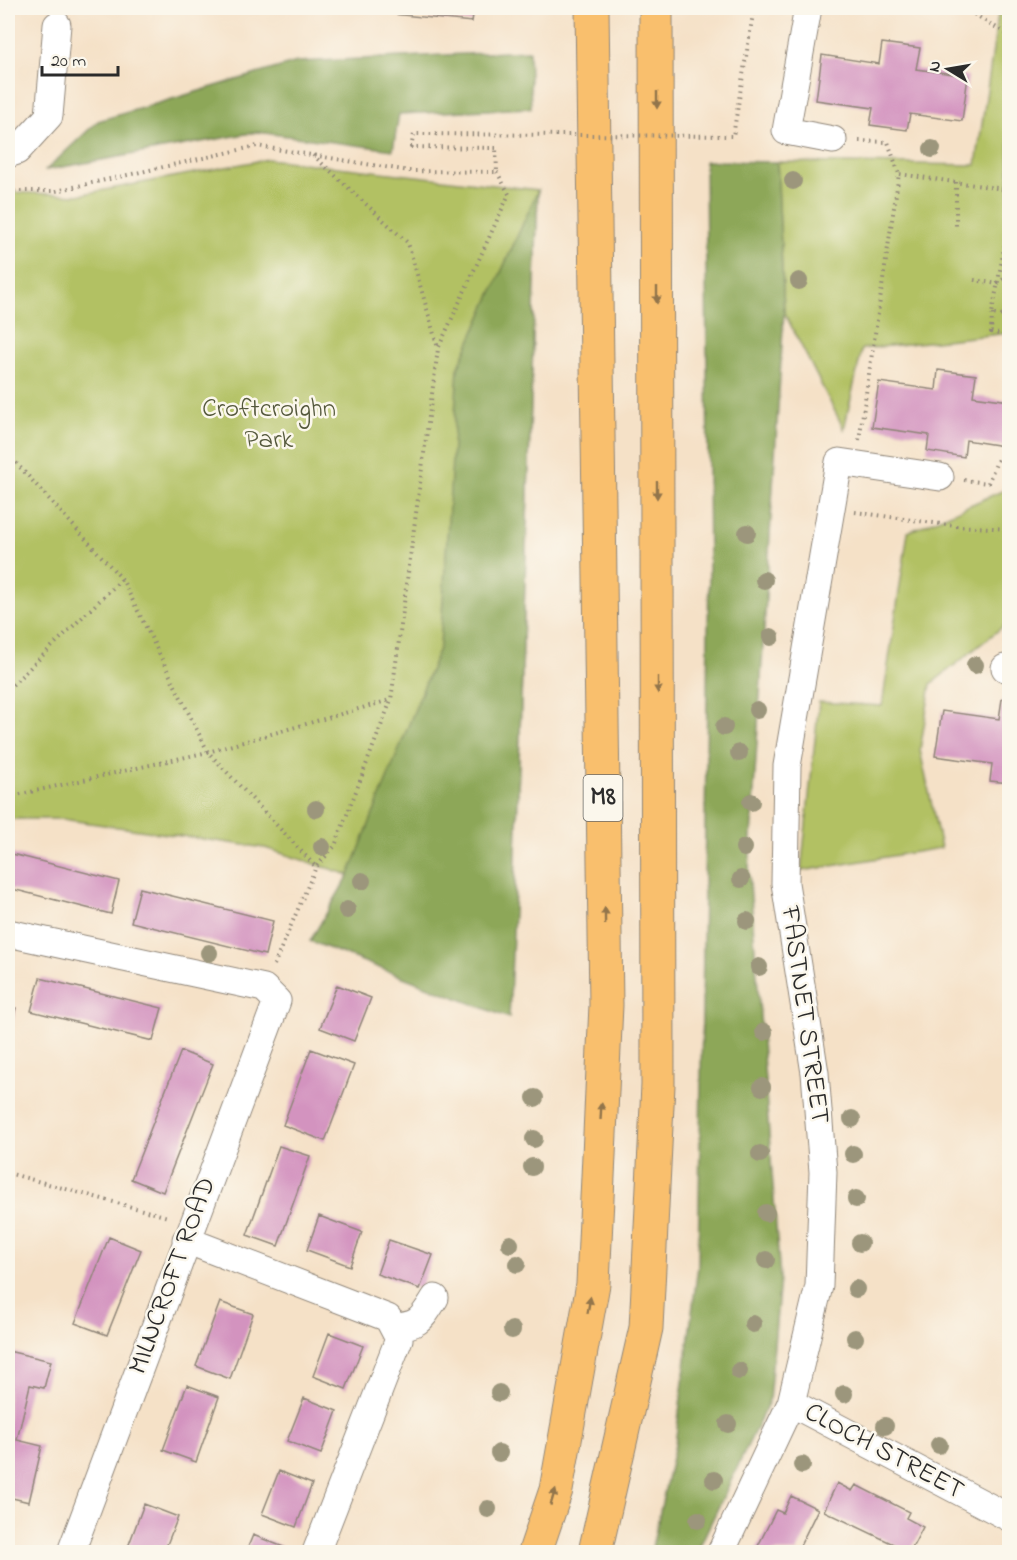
<svg xmlns="http://www.w3.org/2000/svg" width="1017" height="1560" viewBox="0 0 1017 1560" font-family="'Indie Flower',sans-serif">
	<style>
		.green { fill: #b2c163; stroke: #6e7647; stroke-width: 1.5 }
		.forest { fill: #8da759; stroke: #5c6942; stroke-width: 1.5 }
		.building { fill: #d393bf }
		.lines { fill: none; stroke-linecap: round; stroke-linejoin: round }
		.minor-casing { stroke: #908679; stroke-width: 29 }
		.highway-casing { stroke: #908679; stroke-width: 35 }
		.path { stroke: #908679; stroke-width: 4; stroke-dasharray: 1.5 4.5; stroke-linecap: butt }
		.minor { stroke: #fff; stroke-width: 27 }
		.highway { stroke: #f9bf6d; stroke-width: 33 }
		.path-bridge { stroke: #908679; stroke-width: 4; stroke-dasharray: 1.5 4.5; stroke-linecap: butt }
		.tree { fill: #9c967b }
		.oneway { fill: #92754c }
		.labels { text-anchor: middle; dominant-baseline: central; stroke-width: 5; stroke-linejoin: round; paint-order: stroke }
		.shield { fill: #fbf7ec; stroke: #696865; stroke-width: 1.5 }
		.shield-label { font-size: 26px; font-weight: bold; fill: #2b2b2b }
		.park-label { font-size: 27px; fill: #54583c; stroke: #fbf7ec }
		.street-label { font-size: 27px; fill: #2b2b2b; stroke: #fbf7ec }
	</style>
	<rect width="100%" height="100%" fill="#fbf7ec"/>
	<filter id="ink" filterUnits="userSpaceOnUse"><feTurbulence type="fractalNoise" baseFrequency=".0167" numOctaves="2"/><feDisplacementMap in="SourceGraphic" scale="12" xChannelSelector="R" yChannelSelector="G"/><feConvolveMatrix kernelMatrix="1 2 1 2 8 2 1 2 1" color-interpolation-filters="sRGB"/></filter>
	<filter id="wash" filterUnits="userSpaceOnUse"><feTurbulence type="fractalNoise" baseFrequency=".008" numOctaves="4" result="noise"/><feDisplacementMap in="SourceGraphic" scale="24" xChannelSelector="R" yChannelSelector="G"/><feGaussianBlur stdDeviation="1.35" result="paint"/><feColorMatrix in="noise" values="0 0 0 0 0 0 0 0 0 0 0 0 0 0 0 0 0 1.4 0 .05"/><feComposite in="paint" operator="in"/></filter>
	<g filter="url(#wash)">
		<rect width="100%" height="100%" fill="#f5e1c7"/>
		<path class="green" d="M 999,8 L 1009,8 L 1009,333 L 862,349 L 844,429 L 784,312 L 777,162 L 976,165 Z
			M 268,159 L 538,190 L 514,913 L 349,875 L 265,848 L 62,819 L 8,819 L 8,192 L 78,195 Z
			M 1009,488 L 1009,626 L 1005,625 L 931,684 L 920,750 L 941,848 L 801,871 L 819,702 L 882,706 L 908,532 Z"/>
		<path class="forest" d="M 529,51 L 531,108 L 399,114 L 393,150 L 257,132 L 46,170 L 98,121 L 297,62 Z
			M 705,161 L 777,162 L 784,312 L 749,870 L 780,1278 L 769,1401 L 697,1552 L 651,1552 L 675,1444 L 698,1266 L 709,570 Z
			M 538,190 L 514,913 L 509,1018 L 310,941 L 349,875 L 440,646 L 458,368 Z"/>
		<g id="blocks">
			<path class="building" d="M 332,8 L 474,8 L 472,22 Z
				M 882,43 L 920,48 L 916,69 L 968,76 L 962,121 L 910,114 L 907,130 L 870,125 L 873,108 L 816,100 L 822,55 L 879,64 Z
				M 938,370 L 976,375 L 973,396 L 1010,401 L 1010,447 L 966,440 L 964,457 L 927,451 L 929,435 L 872,427 L 879,382 L 936,390 Z
				M 1002,699 L 1010,700 L 1010,783 L 990,781 L 992,764 L 935,756 L 942,711 L 999,719 Z
				M 8,853 L 119,881 L 111,914 L 8,888 Z
				M 140,888 L 273,921 L 265,955 L 131,922 Z
				M 40,978 L 162,1008 L 153,1041 L 31,1011 Z
				M 337,985 L 371,998 L 354,1041 L 320,1028 Z
				M 8,1006 L 16,1008 L 8,1040 Z
				M 311,1049 L 354,1065 L 325,1141 L 283,1125 Z
				M 181,1051 L 213,1064 L 163,1192 L 131,1179 Z
				M 279,1146 L 310,1156 L 278,1246 L 247,1235 Z
				M 319,1216 L 362,1232 L 350,1266 L 307,1250 Z
				M 109,1237 L 141,1250 L 107,1335 L 75,1323 Z
				M 389,1240 L 433,1255 L 420,1289 L 377,1274 Z
				M 220,1302 L 253,1314 L 230,1379 L 196,1366 Z
				M 329,1333 L 363,1346 L 346,1389 L 313,1376 Z
				M 8,1351 L 51,1361 L 44,1388 L 30,1385 L 17,1440 L 42,1446 L 29,1502 L 8,1497 Z
				M 187,1385 L 219,1397 L 196,1462 L 163,1450 Z
				M 304,1398 L 337,1411 L 321,1454 L 287,1441 Z
				M 279,1471 L 312,1484 L 296,1527 L 262,1514 Z
				M 837,1483 L 852,1491 L 856,1485 L 909,1512 L 906,1518 L 923,1527 L 910,1552 L 824,1511 Z
				M 791,1496 L 818,1509 L 797,1552 L 755,1552 L 776,1510 L 783,1513 Z
				M 144,1504 L 178,1517 L 164,1552 L 143,1552 L 128,1547 Z
				M 253,1535 L 286,1548 L 285,1552 L 246,1552 Z"/>
		</g>
	</g>
	<g filter="url(#ink)">
		<use href="#blocks" fill-opacity="0" stroke="#908679" stroke-width="1.5"/>
		<g class="lines">
			<g class="minor-casing">
				<path id="minor" d="M 808,8 L 786,131 L 833,140
					M 8,154 L 17,151 L 49,116 L 57,25
					M 1005,668 L 1010,669
					M 8,933 L 264,988 L 277,1001 L 71,1552
					M 186,1240 L 388,1318 L 399,1339 L 316,1552
					M 393,1327 C 419,1326 421,1320 435,1298
					M 791,1403 L 1010,1518
					M 721,1552 L 791,1403 L 819,1286 L 823,1172 L 815,1073 L 785,883 L 787,766 L 839,462 L 940,477"/>
			</g>
			<g class="highway-casing">
				<path id="highway" d="M 535,1552 L 556,1490 L 593,1284 L 606,1005 L 592,8
					M 595,1552 L 646,1328 L 658,1085 L 656,8"/>
			</g>
			<path class="path" d="M 964,8 L 1010,36
				M 859,141 L 888,142 L 899,174
				M 313,155 L 408,243 L 438,348
				M 956,182 L 956,230
				M 8,191 L 56,191 L 257,146 L 409,171 L 497,172 L 496,148
				M 1010,216 L 992,314 L 1010,317
				M 974,280 L 997,284 L 1010,274
				M 992,314 L 991,332 L 1010,337
				M 859,440 L 899,174 L 1010,190
				M 8,454 L 122,579 L 208,752 L 316,867
				M 964,480 L 988,483 L 998,459 L 1010,459
				M 855,512 L 955,526 L 1010,529
				M 8,689 L 122,579
				M 1003,796 L 1010,797
				M 8,797 L 208,752 L 390,700
				M 274,965 L 316,867 L 335,846 L 391,700 L 438,349 L 509,194 L 497,172
				M 8,1173 L 168,1217"/>
			<use href="#minor" class="minor"/>
			<use href="#highway" class="highway"/>
			<path class="path-bridge" d="M 496,148 L 411,147 L 414,134 L 733,136 L 754,8"/>
		</g>
		<g class="tree">
			<circle cx="932" cy="149" r="9"/>
			<circle cx="793" cy="181" r="9"/>
			<circle cx="799" cy="281" r="9"/>
			<circle cx="747" cy="533" r="9"/>
			<circle cx="764" cy="580" r="9"/>
			<circle cx="771" cy="637" r="9"/>
			<circle cx="975" cy="665" r="9"/>
			<circle cx="757" cy="710" r="9"/>
			<circle cx="724" cy="727" r="9"/>
			<circle cx="739" cy="753" r="9"/>
			<circle cx="751" cy="802" r="9"/>
			<circle cx="316" cy="809" r="9"/>
			<circle cx="322" cy="847" r="9"/>
			<circle cx="744" cy="848" r="9"/>
			<circle cx="741" cy="879" r="9"/>
			<circle cx="362" cy="881" r="9"/>
			<circle cx="347" cy="910" r="9"/>
			<circle cx="747" cy="921" r="9"/>
			<circle cx="209" cy="953" r="9"/>
			<circle cx="759" cy="967" r="9"/>
			<circle cx="764" cy="1032" r="9"/>
			<circle cx="762" cy="1087" r="9"/>
			<circle cx="535" cy="1098" r="9"/>
			<circle cx="852" cy="1119" r="9"/>
			<circle cx="534" cy="1139" r="9"/>
			<circle cx="760" cy="1154" r="9"/>
			<circle cx="853" cy="1154" r="9"/>
			<circle cx="532" cy="1167" r="9"/>
			<circle cx="856" cy="1199" r="9"/>
			<circle cx="766" cy="1213" r="9"/>
			<circle cx="860" cy="1243" r="9"/>
			<circle cx="510" cy="1244" r="9"/>
			<circle cx="766" cy="1260" r="9"/>
			<circle cx="517" cy="1264" r="9"/>
			<circle cx="856" cy="1289" r="9"/>
			<circle cx="753" cy="1324" r="9"/>
			<circle cx="512" cy="1330" r="9"/>
			<circle cx="855" cy="1338" r="9"/>
			<circle cx="739" cy="1371" r="9"/>
			<circle cx="499" cy="1393" r="9"/>
			<circle cx="844" cy="1394" r="9"/>
			<circle cx="728" cy="1424" r="9"/>
			<circle cx="885" cy="1426" r="9"/>
			<circle cx="939" cy="1445" r="9"/>
			<circle cx="499" cy="1453" r="9"/>
			<circle cx="802" cy="1465" r="9"/>
			<circle cx="714" cy="1480" r="9"/>
			<circle cx="488" cy="1509" r="9"/>
			<circle cx="698" cy="1520" r="9"/>
		</g>
		<defs><path id="oneway-solid" d="M-6-.8H1V-3.2L6.5 0L1 3.2V.8H-6Z" transform="scale(1.5)"/></defs>
		<g class="oneway">
			<use href="#oneway-solid" transform="translate(657 100) rotate(90)"/>
			<use href="#oneway-solid" transform="translate(657 295) rotate(90)"/>
			<use href="#oneway-solid" transform="translate(657 490) rotate(90)"/>
			<use href="#oneway-solid" transform="translate(658 685) rotate(90)"/>
			<use href="#oneway-solid" transform="translate(605 916) rotate(-91)"/>
			<use href="#oneway-solid" transform="translate(601 1111) rotate(-87)"/>
			<use href="#oneway-solid" transform="translate(589 1305) rotate(-80)"/>
			<use href="#oneway-solid" transform="translate(553 1497) rotate(-73)"/>
		</g>
	</g>
	<g class="labels">
		<rect class="shield" x="583.5" y="775" width="39" height="46" rx="4.5"/>
		<g class="shield-label">
			<text x="603" y="798">M8</text>
		</g>
		<g class="park-label">
			<text x="269" y="409">Croftcroighn<tspan x="269" dy="31">Park</tspan></text>
		</g>
		<g class="street-label">
			<text transform="translate(804 1015) rotate(82)">FASTNET STREET</text>
			<text transform="translate(173 1276) rotate(-70)">MILNCROFT ROAD</text>
			<text transform="translate(884 1452) rotate(28)">CLOCH STREET</text>
		</g>
	</g>
	<rect width="1017" height="1560" fill="none" stroke="#fbf7ec" stroke-width="30"/>
	<g transform="translate(948 69) rotate(281)" stroke="#fbf7ec" stroke-width="4.5" paint-order="stroke">
	<path d="M0-4.5L10 22L0 15L-10 22Z" fill="#2b2b2b"/>
	<text y="-9" font-size="16" font-weight="bold" text-anchor="middle" fill="#2b2b2b">N</text>
	</g>
	<path d="M42 66v9h76v-9" fill="none" stroke="#2b2b2b" stroke-width="3"/>
	<text x="51" y="66" font-size="18" fill="#2b2b2b" stroke="#fbf7ec" stroke-width="4.5" paint-order="stroke">20 m</text>
</svg>
